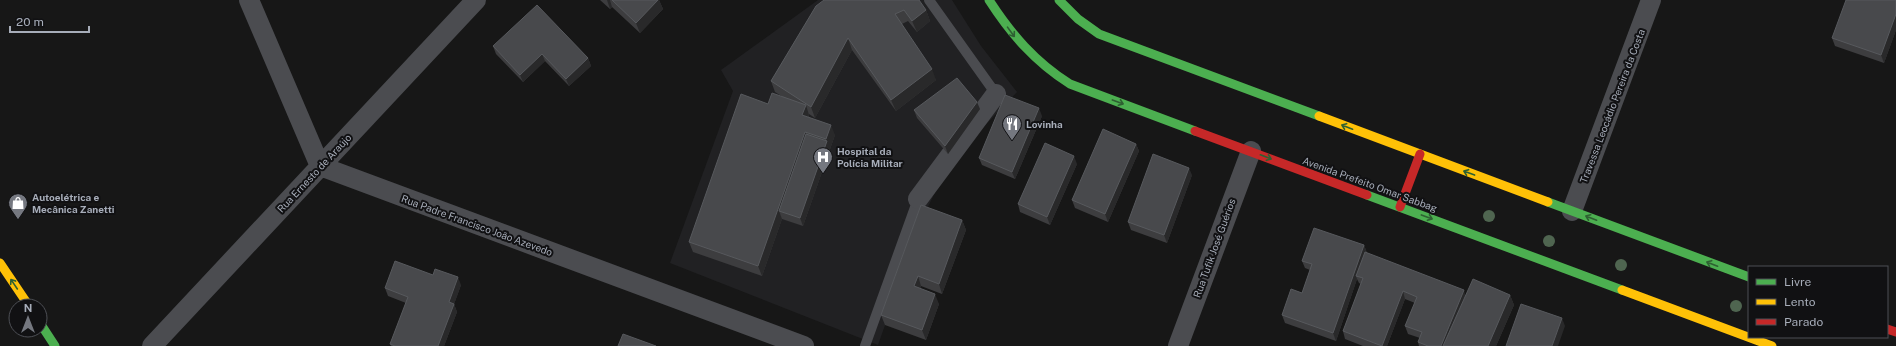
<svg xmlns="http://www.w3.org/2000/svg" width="1896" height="346" viewBox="0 0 1896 346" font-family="'Public Sans',sans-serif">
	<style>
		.built { fill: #212123 }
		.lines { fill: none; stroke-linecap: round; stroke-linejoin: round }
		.lane { stroke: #4b4c50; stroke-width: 10 }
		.street { stroke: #4b4c50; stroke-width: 20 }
		.fast { stroke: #4caf50; stroke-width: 9 }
		.slow { stroke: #ffc107; stroke-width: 9 }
		.jam { stroke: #c62828; stroke-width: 9 }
		.tree { fill: #4f6550 }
		.wall { fill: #3d3d3f }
		.shaded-wall { fill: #29292a }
		.building { fill: #48494c; stroke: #57595d }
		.oneway { stroke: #2e6032 }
		.labels { text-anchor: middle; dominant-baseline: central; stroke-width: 4; stroke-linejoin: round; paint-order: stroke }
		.street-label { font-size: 10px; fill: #a7adb9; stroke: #111113 }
		.poi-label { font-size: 10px; font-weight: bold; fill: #a7adb9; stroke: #111113; text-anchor: start }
	</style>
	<rect width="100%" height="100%" fill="#171717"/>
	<path class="built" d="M 818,0 L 952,0 L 981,46 L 1017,92 L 950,162 L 924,215 L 878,345 L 670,263 L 733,91 L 721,70 Z"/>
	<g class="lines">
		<path class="lane" d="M 929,0 L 996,94
			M 865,346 L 918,199"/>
		<path class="street" d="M 249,0 L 320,166 L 804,346
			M 918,199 L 996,94
			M 1572,211 L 1651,0
			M 152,346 L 476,0
			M 1178,346 L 1251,151"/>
		<path class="fast" d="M 989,0 C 1011,34 1035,62 1070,84 L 1195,131
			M 1059,0 L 1078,19 L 1099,34 L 1319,116
			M 1367,195 L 1622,290
			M 1548,202 L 1749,277
			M 40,323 L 55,346"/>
		<path class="slow" d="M 1319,116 L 1548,202
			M 0,263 L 29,306
			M 1622,290 L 1772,346"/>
		<path class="jam" d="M 1195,131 L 1367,195
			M 1400,207 L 1420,154
			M 1887,329 L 1896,332"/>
	</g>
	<g class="tree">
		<circle cx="1489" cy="216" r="6"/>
		<circle cx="1549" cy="241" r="6"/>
		<circle cx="1621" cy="265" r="6"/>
		<circle cx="1736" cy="306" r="6"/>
	</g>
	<path class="wall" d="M 600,0 L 659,0 L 663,9 L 640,33 L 612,7 L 610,9 Z
		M 1896,0 L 1896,30 L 1884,63 L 1835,46 L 1832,38 Z
		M 816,6 L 926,10 L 930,21 L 917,32 L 908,21 L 902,24 L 936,80 L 896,111 L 852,50 L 815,118 L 809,114 L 809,117 L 835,135 L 803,226 L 782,219 L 762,276 L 693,252 L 689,242 L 783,97 L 775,92 L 771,81 Z
		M 493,46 L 588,58 L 591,66 L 569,86 L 545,61 L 523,82 L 496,54 Z
		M 980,109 L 948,154 L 917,118 L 914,110 Z
		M 1042,116 L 1015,179 L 982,165 L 979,158 Z
		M 1136,144 L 1139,151 L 1108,222 L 1075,208 L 1072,200 Z
		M 1077,164 L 1050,225 L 1020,212 L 1018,204 Z
		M 1192,175 L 1167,243 L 1131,230 L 1128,222 Z
		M 962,220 L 966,230 L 942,294 L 921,286 L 920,289 L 939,304 L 926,340 L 885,325 L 881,315 Z
		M 1364,245 L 1367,253 L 1465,295 L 1510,295 L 1514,305 L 1496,346 L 1419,346 L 1418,342 L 1420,338 L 1408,334 L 1405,326 L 1415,303 L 1405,299 L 1387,346 L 1363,346 L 1345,339 L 1343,331 L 1361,284 L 1359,283 L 1357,279 L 1336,341 L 1285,323 L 1282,315 L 1302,293 L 1310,270 L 1305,268 L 1302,261 Z
		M 461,285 L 454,304 L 457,312 L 444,346 L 391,346 L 390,344 L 406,303 L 388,296 L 385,288 Z"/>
	<path class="shaded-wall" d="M 607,0 L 610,0 L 612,7 L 610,9 Z
		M 658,0 L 659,0 L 663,9 L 640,33 L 636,23 Z
		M 926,10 L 930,21 L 917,32 L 912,21 Z
		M 1896,14 L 1896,30 L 1884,63 L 1881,55 Z
		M 848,38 L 852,50 L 815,118 L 811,107 Z
		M 542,54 L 545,61 L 523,82 L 520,75 Z
		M 588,58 L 591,66 L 569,86 L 566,79 Z
		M 932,69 L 936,80 L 896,111 L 891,100 Z
		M 977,102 L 980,109 L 948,154 L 945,146 Z
		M 806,105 L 809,115 L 806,125 L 802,115 Z
		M 1039,108 L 1042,116 L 1015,179 L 1012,172 Z
		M 831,125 L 835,135 L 803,226 L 800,218 L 827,141 L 826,139 Z
		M 805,132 L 809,142 L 779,211 L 782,219 L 762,276 L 758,266 Z
		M 1136,144 L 1139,151 L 1108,222 L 1105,214 Z
		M 1074,156 L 1077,164 L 1050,225 L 1047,217 Z
		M 1189,168 L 1192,175 L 1167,243 L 1164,235 Z
		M 962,220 L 966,230 L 942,294 L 939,284 Z
		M 1364,245 L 1367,253 L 1358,276 L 1356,276 L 1357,279 L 1336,341 L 1333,333 Z
		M 918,276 L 921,286 L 917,296 L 914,286 Z
		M 458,277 L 461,285 L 452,310 L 449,302 Z
		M 1464,290 L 1466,298 L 1447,346 L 1441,346 Z
		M 1403,291 L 1405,299 L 1387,346 L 1382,346 Z
		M 935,294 L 939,304 L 926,340 L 922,330 Z
		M 1510,295 L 1514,305 L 1496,346 L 1488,346 Z
		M 454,304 L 457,312 L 444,346 L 438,346 Z
		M 1562,318 L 1565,326 L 1558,346 L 1552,346 Z"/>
	<path class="building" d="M 612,0 L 658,0 L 636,23 Z
		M 824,0 L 919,0 L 926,10 L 912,21 L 904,10 L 895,14 L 932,69 L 891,100 L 848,38 L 811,107 L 771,81 L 816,6 Z
		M 1846,0 L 1896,0 L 1896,14 L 1881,55 L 1832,38 Z
		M 537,5 L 588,58 L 566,79 L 542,54 L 520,75 L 493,46 Z
		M 957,78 L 977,102 L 945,146 L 914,110 Z
		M 772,93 L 806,105 L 802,115 L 831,125 L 826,139 L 805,132 L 758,266 L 689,242 L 741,94 L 768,104 Z
		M 1005,95 L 1039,108 L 1012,172 L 979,158 Z
		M 1103,129 L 1136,144 L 1105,214 L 1072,200 Z
		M 806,134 L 827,141 L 800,218 L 779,211 Z
		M 1045,143 L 1074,156 L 1047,217 L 1018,204 Z
		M 1153,154 L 1189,168 L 1164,235 L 1128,222 Z
		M 921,205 L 962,220 L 939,284 L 918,276 L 914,286 L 935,294 L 922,330 L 881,315 Z
		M 1314,228 L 1364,245 L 1333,333 L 1282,315 L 1291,289 L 1302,293 L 1312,264 L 1302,261 Z
		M 1365,252 L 1464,290 L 1441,346 L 1428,346 L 1418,342 L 1422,332 L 1405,326 L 1417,297 L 1403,291 L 1382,346 L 1343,331 L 1363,278 L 1356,276 Z
		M 395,261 L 433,275 L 435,269 L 458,277 L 449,302 L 454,304 L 438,346 L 395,346 L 390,344 L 408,297 L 385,288 Z
		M 1473,279 L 1510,295 L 1488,346 L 1443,346 Z
		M 1521,304 L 1562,318 L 1552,346 L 1506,346 Z
		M 623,334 L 656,346 L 618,346 Z"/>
	<defs><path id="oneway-shaft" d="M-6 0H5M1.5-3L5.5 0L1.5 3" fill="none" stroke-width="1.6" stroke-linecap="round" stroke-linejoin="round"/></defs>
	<g class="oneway">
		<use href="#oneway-shaft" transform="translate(1011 32) rotate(54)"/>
		<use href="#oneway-shaft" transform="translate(1118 102) rotate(20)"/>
		<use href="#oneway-shaft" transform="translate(1347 127) rotate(-159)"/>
		<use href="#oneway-shaft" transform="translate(1266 157) rotate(21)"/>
		<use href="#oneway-shaft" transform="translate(1469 173) rotate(-160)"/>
		<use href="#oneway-shaft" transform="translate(1427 217) rotate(20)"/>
		<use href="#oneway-shaft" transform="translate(1591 218) rotate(-159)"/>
		<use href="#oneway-shaft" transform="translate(1712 264) rotate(-159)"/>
		<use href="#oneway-shaft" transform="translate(14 284) rotate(-124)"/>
	</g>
	<defs>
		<g id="restaurant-pin" transform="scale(1)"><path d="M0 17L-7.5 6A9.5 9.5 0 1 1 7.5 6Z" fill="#757880" stroke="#111113"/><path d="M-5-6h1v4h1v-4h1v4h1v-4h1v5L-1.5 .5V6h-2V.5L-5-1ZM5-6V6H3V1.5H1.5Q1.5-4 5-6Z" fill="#fff"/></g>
		<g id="hospital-pin" transform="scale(1)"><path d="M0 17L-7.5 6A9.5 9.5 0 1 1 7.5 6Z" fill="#757880" stroke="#111113"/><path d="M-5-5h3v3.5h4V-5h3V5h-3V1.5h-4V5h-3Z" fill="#fff"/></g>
		<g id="shop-pin" transform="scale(1)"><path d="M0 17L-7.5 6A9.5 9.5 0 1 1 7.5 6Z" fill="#757880" stroke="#111113"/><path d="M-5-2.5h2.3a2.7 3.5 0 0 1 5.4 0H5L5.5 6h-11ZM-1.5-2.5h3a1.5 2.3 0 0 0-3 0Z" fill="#fff"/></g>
	</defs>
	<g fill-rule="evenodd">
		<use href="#restaurant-pin" x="1012" y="124"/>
		<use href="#hospital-pin" x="823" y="157"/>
		<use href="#shop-pin" x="18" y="203"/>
	</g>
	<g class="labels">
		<g class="street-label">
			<text transform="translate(1612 106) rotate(-69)">Travessa Leocádio Pereira da Costa</text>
			<text transform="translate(314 173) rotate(-47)">Rua Ernesto de Araújo</text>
			<text transform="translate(1370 184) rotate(20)">Avenida Prefeito Omar Sabbag</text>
			<text transform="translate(477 225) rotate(20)">Rua Padre Francisco João Azevedo</text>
			<text transform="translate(1214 248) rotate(-70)">Rua Tufik José Guérios</text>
		</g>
		<g class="poi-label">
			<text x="1026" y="124">Lovinha</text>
			<text x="837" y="151">Hospital da<tspan x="837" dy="12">Polícia Militar</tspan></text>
			<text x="32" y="197">Autoelétrica e<tspan x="32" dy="12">Mecânica Zanetti</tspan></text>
		</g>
	</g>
	<rect x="1748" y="266" width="140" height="72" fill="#111113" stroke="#4d4f55"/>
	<rect x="1756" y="279" width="20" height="6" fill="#4caf50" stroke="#4d4f55"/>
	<text x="1784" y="286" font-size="12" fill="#a7adb9">Livre</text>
	<rect x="1756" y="299" width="20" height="6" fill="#ffc107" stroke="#4d4f55"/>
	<text x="1784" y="306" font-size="12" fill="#a7adb9">Lento</text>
	<rect x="1756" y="319" width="20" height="6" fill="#c62828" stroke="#4d4f55"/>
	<text x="1784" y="326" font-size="12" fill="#a7adb9">Parado</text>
	<g transform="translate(28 318)"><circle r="19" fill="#111113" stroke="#4d4f55"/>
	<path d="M0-3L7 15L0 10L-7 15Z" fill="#757880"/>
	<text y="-6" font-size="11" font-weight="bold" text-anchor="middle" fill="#a7adb9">N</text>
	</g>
	<path d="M10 26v6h79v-6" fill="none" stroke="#a7adb9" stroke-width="2"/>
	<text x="16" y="26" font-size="12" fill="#a7adb9" stroke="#111113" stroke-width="3" paint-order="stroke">20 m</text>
</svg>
